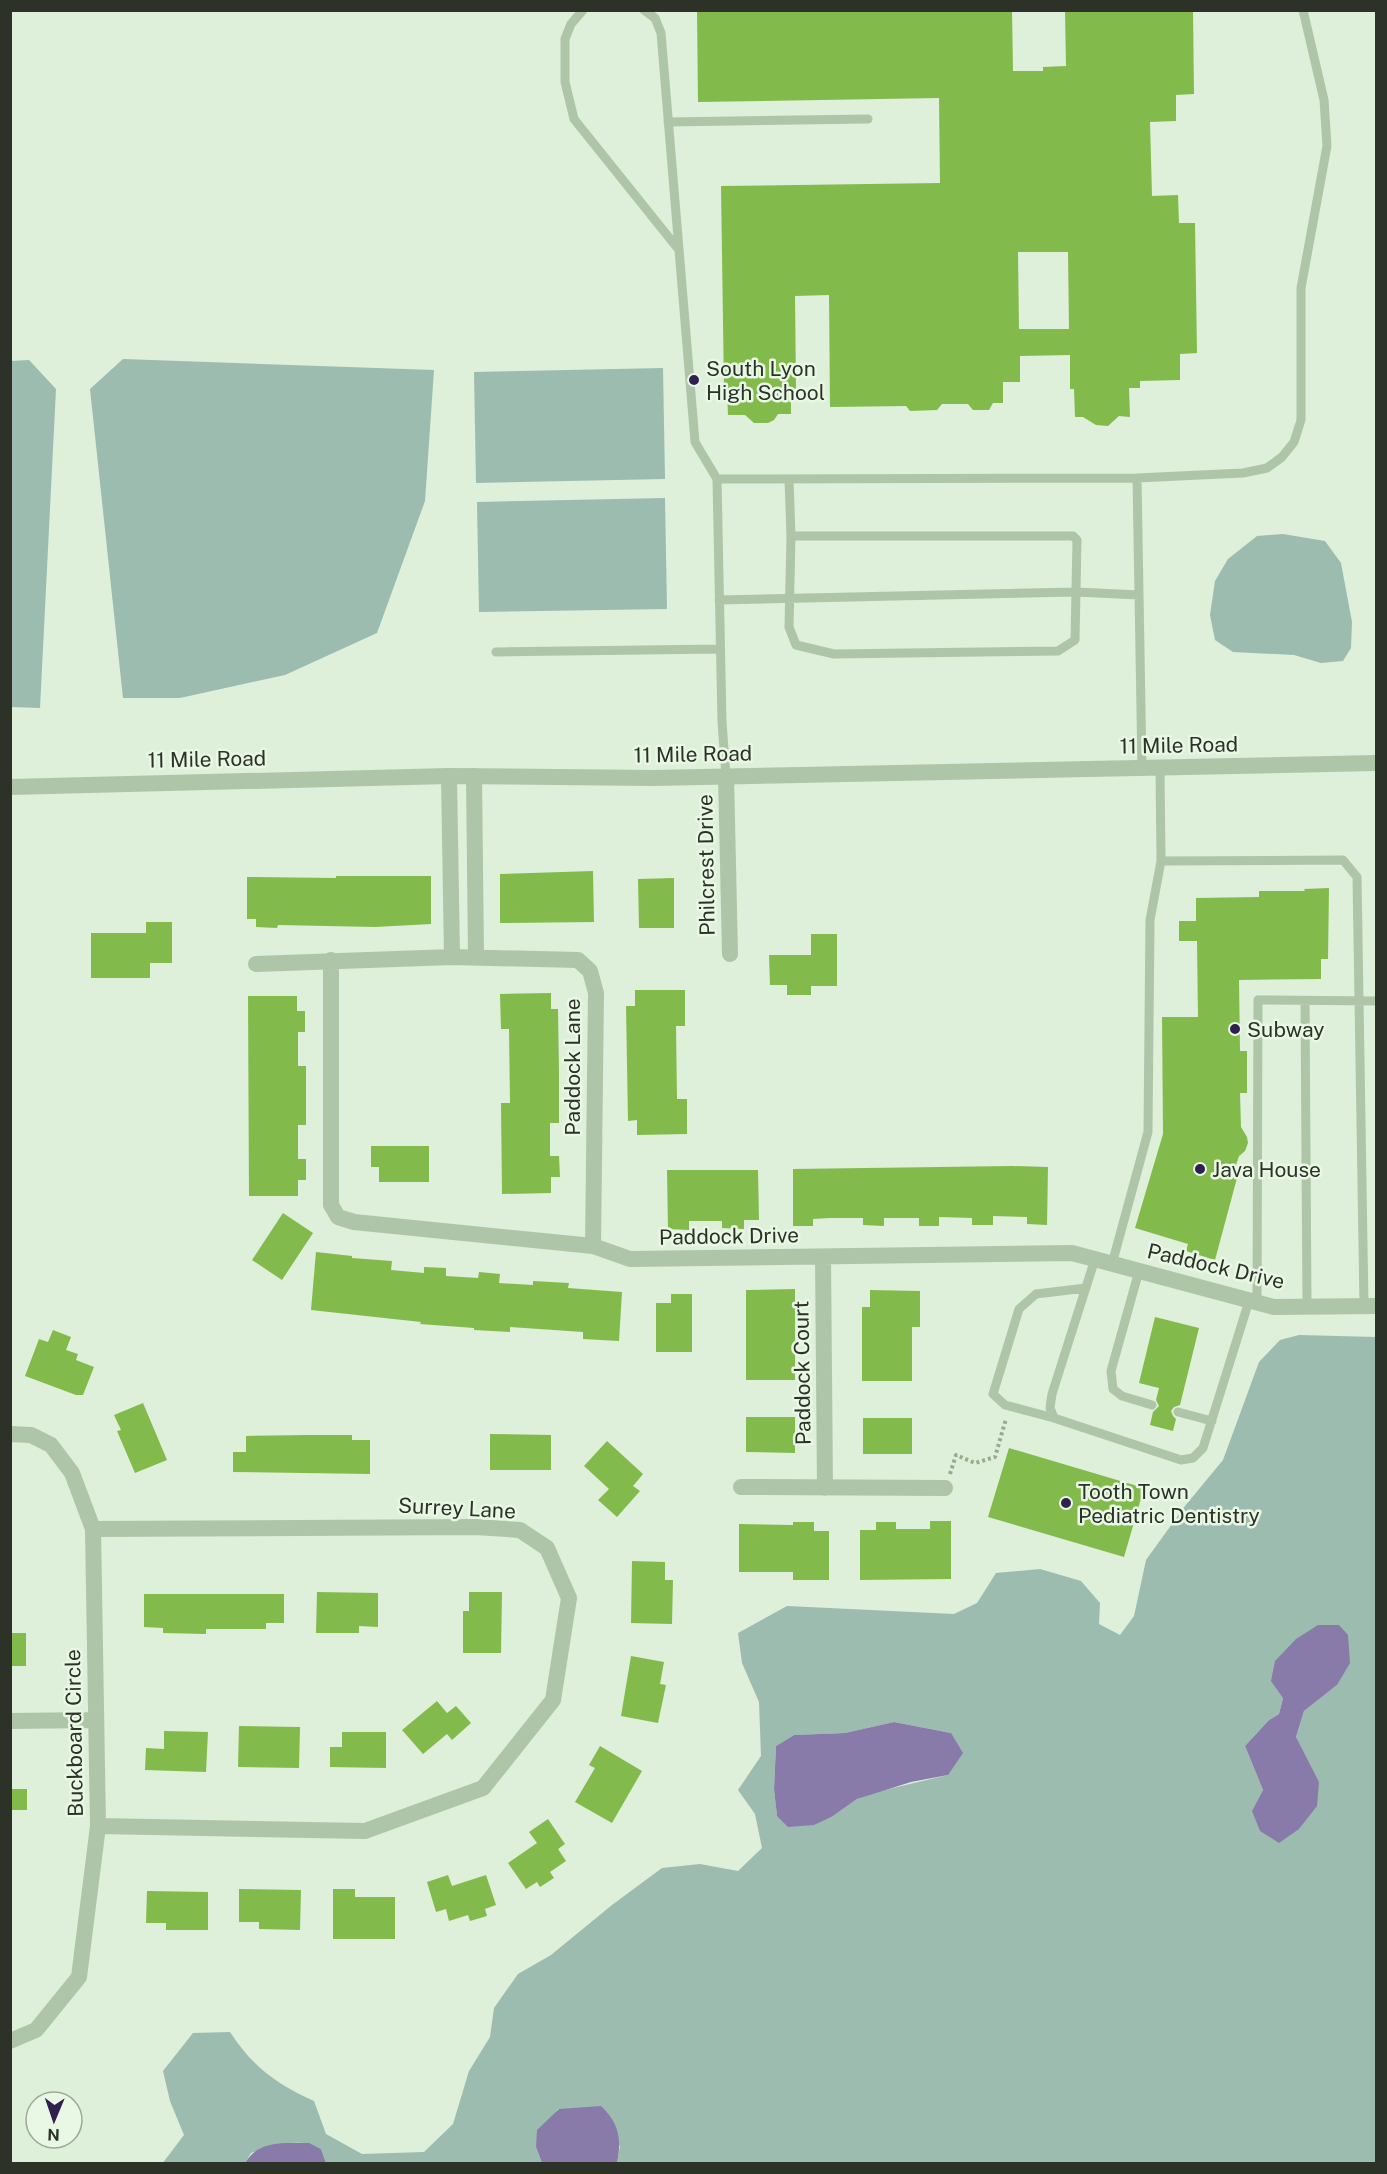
<svg xmlns="http://www.w3.org/2000/svg" width="1387" height="2174" viewBox="0 0 1387 2174" font-family="'Public Sans',sans-serif">
	<style>
		.green { fill: #9bbcaf; fill-rule: evenodd }
		.water { fill: #897ba9 }
		.building { fill: #82bb4c; fill-rule: evenodd }
		.lines { fill: none; stroke-linecap: round; stroke-linejoin: round }
		.path { stroke: #97ac8d; stroke-width: 4; stroke-dasharray: 3 3; stroke-linecap: butt }
		.service { stroke: #afc5a7; stroke-width: 9 }
		.minor { stroke: #afc5a7; stroke-width: 16 }
		.tertiary { stroke: #afc5a7; stroke-width: 16 }
		.poi-dot { fill: #302050; stroke: #e9f7e5; stroke-width: 2 }
		.labels { text-anchor: middle; dominant-baseline: central; stroke-width: 5; stroke-linejoin: round; paint-order: stroke }
		.poi-label { font-size: 21px; fill: #2c3227; stroke: #e9f7e5; text-anchor: start }
		.street-label { font-size: 21px; fill: #2c3227; stroke: #e9f7e5 }
	</style>
	<rect width="100%" height="100%" fill="#deefda"/>
	<path class="green" d="M 123,359 L 434,370 L 425,501 L 377,633 L 285,675 L 180,698 L 123,698 L 90,389 Z
		M 29,360 L 56,389 L 40,708 L 10,707 L 11,361 Z
		M 663,368 L 665,479 L 476,483 L 474,372 Z
		M 665,498 L 667,609 L 479,612 L 477,502 Z
		M 1283,534 L 1325,541 L 1341,563 L 1352,622 L 1351,648 L 1343,661 L 1321,663 L 1294,655 L 1233,652 L 1215,640 L 1210,615 L 1215,581 L 1228,559 L 1257,536 Z
		M 1299,1335 L 1376,1337 L 1376,2163 L 617,2163 L 620,2146 L 575,2109 L 558,2109 L 536,2147 L 542,2163 L 326,2163 L 321,2149 C 297,2136 276,2146 251,2153 L 245,2163 L 162,2164 L 184,2135 L 170,2101 L 163,2071 L 193,2033 L 230,2032 C 253,2067 276,2084 314,2101 L 326,2134 L 362,2154 L 424,2152 L 453,2124 L 469,2071 L 490,2037 L 494,2008 L 518,1974 L 551,1955 L 612,1905 L 662,1868 L 700,1864 L 738,1871 L 762,1848 L 755,1814 L 738,1790 L 761,1756 L 759,1702 L 742,1663 L 738,1633 L 787,1606 L 954,1614 L 977,1603 L 996,1573 L 1040,1569 L 1081,1581 L 1100,1603 L 1099,1624 L 1120,1635 L 1134,1616 L 1146,1560 L 1185,1506 L 1223,1460 L 1259,1362 L 1280,1340 ZM 1337,1685 L 1304,1711 L 1296,1737 L 1305,1758 L 1252,1812 L 1263,1790 L 1245,1746 L 1269,1720 L 1279,1714 L 1283,1698 ZM 894,1722 L 951,1733 L 948,1775 L 876,1792 L 857,1799 L 833,1816 L 777,1816 L 774,1789 L 776,1746 L 794,1735 L 845,1733 Z"/>
	<path class="water" d="M 1318,1625 L 1339,1625 L 1348,1635 L 1350,1663 L 1337,1685 L 1304,1711 L 1296,1737 L 1319,1782 L 1317,1806 L 1299,1829 L 1279,1843 L 1260,1831 L 1252,1811 L 1263,1790 L 1245,1746 L 1269,1720 L 1279,1714 L 1283,1698 L 1271,1681 L 1275,1661 L 1296,1639 Z
		M 894,1722 L 951,1733 L 963,1753 L 948,1775 L 911,1782 L 857,1799 L 833,1816 L 814,1825 L 788,1827 L 777,1816 L 774,1789 L 776,1746 L 794,1735 L 845,1733 Z
		M 601,2106 C 619,2123 622,2139 617,2163 L 542,2163 L 536,2147 L 537,2130 L 559,2109 Z
		M 286,2143 L 309,2143 L 321,2149 L 326,2163 L 245,2163 C 255,2147 268,2144 286,2143 Z"/>
	<path class="building" d="M 697,10 L 1012,10 L 1013,71 L 1043,71 L 1043,67 L 1066,66 L 1065,10 L 1193,10 L 1194,94 L 1176,95 L 1176,121 L 1150,122 L 1152,196 L 1178,195 L 1179,223 L 1195,223 L 1197,353 L 1180,354 L 1180,380 L 1140,381 L 1140,388 L 1129,388 L 1130,417 L 1119,416 L 1108,426 L 1096,425 L 1083,417 L 1075,417 L 1074,389 L 1070,389 L 1070,355 L 1020,356 L 1020,382 L 1003,382 L 1003,403 L 993,403 L 989,410 L 973,410 L 968,404 L 942,404 L 937,410 L 910,411 L 906,406 L 830,407 L 829,295 L 795,296 L 796,389 L 791,389 L 791,414 L 778,414 L 774,420 L 768,423 L 754,423 L 745,415 L 728,415 L 727,390 L 724,390 L 721,186 L 940,183 L 939,98 L 698,102 ZM 1018,252 L 1068,252 L 1069,329 L 1019,329 Z
		M 593,871 L 594,922 L 500,923 L 500,874 Z
		M 336,876 L 431,876 L 431,924 L 375,927 L 278,925 L 277,928 L 256,927 L 256,919 L 247,919 L 247,877 L 336,878 Z
		M 674,878 L 674,928 L 639,928 L 638,879 Z
		M 1329,888 L 1328,959 L 1321,959 L 1321,979 L 1239,980 L 1240,1051 L 1247,1051 L 1247,1093 L 1240,1093 L 1241,1127 L 1247,1137 L 1248,1143 L 1245,1151 L 1239,1156 L 1232,1177 L 1237,1178 L 1215,1260 L 1186,1251 L 1188,1244 L 1135,1228 L 1163,1134 L 1162,1017 L 1198,1017 L 1197,941 L 1179,941 L 1179,921 L 1196,921 L 1196,898 L 1259,897 L 1259,891 L 1305,891 L 1304,889 Z
		M 146,922 L 172,922 L 172,963 L 150,963 L 150,978 L 91,978 L 91,933 L 146,933 Z
		M 811,934 L 837,934 L 837,986 L 811,986 L 811,995 L 787,995 L 787,985 L 770,985 L 769,955 L 811,955 Z
		M 635,990 L 685,990 L 685,1026 L 676,1026 L 677,1099 L 687,1099 L 687,1134 L 637,1135 L 637,1120 L 628,1121 L 626,1006 L 635,1006 Z
		M 551,993 L 551,1009 L 558,1009 L 559,1072 L 559,1123 L 550,1123 L 550,1156 L 559,1156 L 560,1177 L 551,1177 L 551,1193 L 502,1194 L 501,1103 L 510,1103 L 509,1029 L 501,1029 L 500,994 Z
		M 248,996 L 297,996 L 297,1011 L 305,1011 L 305,1032 L 298,1032 L 298,1066 L 306,1066 L 306,1125 L 298,1125 L 298,1159 L 306,1159 L 306,1180 L 298,1180 L 298,1196 L 249,1196 Z
		M 371,1146 L 429,1146 L 429,1182 L 379,1182 L 379,1167 L 371,1167 Z
		M 1012,1166 L 1048,1167 L 1047,1225 L 1027,1224 L 1027,1217 L 993,1216 L 993,1225 L 972,1225 L 972,1218 L 939,1217 L 939,1226 L 919,1226 L 919,1218 L 884,1218 L 884,1226 L 863,1225 L 863,1218 L 829,1218 L 813,1219 L 813,1226 L 793,1226 L 793,1169 Z
		M 667,1170 L 758,1170 L 759,1220 L 744,1220 L 744,1229 L 722,1228 L 722,1221 L 689,1221 L 689,1230 L 668,1229 Z
		M 283,1213 L 313,1233 L 282,1280 L 252,1260 Z
		M 316,1252 L 352,1256 L 352,1258 L 392,1261 L 391,1270 L 424,1273 L 424,1267 L 446,1268 L 446,1276 L 478,1278 L 479,1272 L 500,1274 L 499,1283 L 533,1285 L 533,1281 L 569,1283 L 568,1288 L 622,1292 L 619,1341 L 583,1339 L 583,1332 L 510,1327 L 510,1332 L 474,1330 L 474,1328 L 420,1324 L 421,1322 L 311,1310 Z
		M 795,1289 L 795,1380 L 746,1380 L 746,1290 Z
		M 870,1290 L 920,1291 L 920,1327 L 912,1327 L 912,1381 L 862,1381 L 862,1307 L 870,1307 Z
		M 671,1294 L 692,1294 L 692,1352 L 656,1352 L 656,1303 L 671,1303 Z
		M 1155,1317 L 1199,1328 L 1180,1405 L 1174,1407 L 1171,1411 L 1173,1416 L 1176,1419 L 1173,1431 L 1150,1425 L 1153,1412 L 1159,1406 L 1156,1400 L 1159,1388 L 1139,1383 Z
		M 53,1330 L 71,1337 L 66,1350 L 78,1354 L 76,1360 L 94,1367 L 83,1395 L 76,1395 L 25,1376 L 39,1339 L 48,1342 Z
		M 143,1403 L 167,1460 L 135,1473 L 117,1431 L 121,1430 L 114,1415 Z
		M 746,1417 L 795,1417 L 795,1453 L 746,1452 Z
		M 863,1418 L 912,1418 L 912,1454 L 863,1454 Z
		M 490,1434 L 551,1435 L 551,1470 L 490,1470 Z
		M 308,1435 L 352,1435 L 352,1440 L 370,1440 L 370,1474 L 233,1472 L 233,1452 L 246,1452 L 246,1436 Z
		M 607,1441 L 643,1474 L 633,1486 L 640,1491 L 617,1517 L 598,1500 L 609,1489 L 584,1466 Z
		M 1009,1448 L 1144,1488 L 1124,1557 L 988,1517 Z
		M 930,1521 L 951,1521 L 951,1579 L 860,1580 L 860,1530 L 876,1530 L 876,1522 L 896,1522 L 896,1529 L 930,1529 Z
		M 793,1522 L 814,1522 L 814,1531 L 829,1531 L 829,1580 L 793,1580 L 793,1572 L 739,1572 L 739,1524 L 793,1525 Z
		M 632,1561 L 665,1562 L 665,1580 L 673,1580 L 672,1624 L 631,1623 Z
		M 317,1592 L 378,1593 L 378,1627 L 359,1626 L 359,1633 L 316,1633 Z
		M 469,1592 L 502,1592 L 501,1653 L 463,1653 L 463,1611 L 469,1611 Z
		M 144,1594 L 284,1594 L 284,1623 L 266,1623 L 266,1629 L 206,1629 L 206,1634 L 163,1633 L 163,1628 L 144,1627 Z
		M 10,1633 L 26,1633 L 26,1666 L 10,1666 Z
		M 631,1656 L 664,1662 L 660,1684 L 666,1685 L 658,1723 L 621,1716 Z
		M 437,1701 L 447,1713 L 456,1706 L 471,1723 L 452,1740 L 447,1734 L 423,1754 L 402,1730 Z
		M 239,1726 L 300,1727 L 299,1768 L 238,1767 Z
		M 164,1731 L 208,1732 L 206,1772 L 145,1770 L 146,1748 L 164,1749 Z
		M 342,1732 L 386,1732 L 386,1768 L 330,1767 L 330,1747 L 342,1747 Z
		M 600,1746 L 642,1771 L 612,1823 L 575,1802 L 595,1768 L 589,1765 Z
		M 10,1789 L 27,1789 L 27,1810 L 10,1810 Z
		M 548,1819 L 565,1844 L 558,1849 L 566,1861 L 550,1872 L 554,1878 L 540,1887 L 537,1882 L 526,1889 L 508,1863 L 537,1843 L 529,1832 Z
		M 448,1875 L 452,1886 L 486,1875 L 496,1905 L 485,1909 L 487,1916 L 470,1921 L 468,1915 L 449,1921 L 446,1909 L 436,1912 L 427,1882 Z
		M 239,1889 L 301,1890 L 300,1930 L 259,1929 L 259,1922 L 239,1922 Z
		M 333,1889 L 355,1889 L 355,1897 L 395,1897 L 395,1939 L 333,1939 Z
		M 147,1891 L 208,1892 L 208,1930 L 166,1930 L 166,1923 L 146,1923 Z"/>
	<g class="lines">
		<path class="path" d="M 950,1474 L 956,1455 L 975,1463 L 995,1457 L 1006,1419"/>
		<path class="service" d="M 583,10 L 571,24 L 565,39 L 565,82 L 574,119 L 679,250
			M 644,10 L 655,18 L 661,33 L 695,442 L 717,479
			M 668,122 L 868,119
			M 789,479 L 791,536 L 1073,536 L 1077,540 L 1075,640 L 1058,651 L 834,654 L 796,645 L 789,627 L 791,536
			M 719,600 L 1076,592 L 1139,595
			M 496,652 L 720,649
			M 1142,768 L 1137,478 L 1243,473 L 1267,468 L 1282,457 L 1294,442 L 1301,420 L 1301,288 L 1327,146 L 1324,100 L 1303,10
			M 1160,768 L 1161,861 L 1343,860 L 1357,877 L 1364,1306
			M 726,776 L 722,722 L 717,479 L 1137,478
			M 1305,1001 L 1307,1306
			M 1095,1259 L 1052,1394 L 1050,1408 L 1054,1418 L 1181,1460 L 1193,1458 L 1203,1448 L 1249,1301
			M 1112,1264 L 1148,1132 L 1150,920 L 1161,861
			M 1139,1271 L 1111,1371 L 1113,1389 L 1122,1396 L 1152,1405
			M 1257,1303 L 1258,1000 L 1376,1001
			M 1178,1412 L 1212,1421
			M 1054,1418 L 1005,1405 L 993,1394 L 1019,1309 L 1036,1294 L 1086,1288"/>
		<path class="minor" d="M 449,776 L 452,957
			M 474,776 L 476,957
			M 726,776 L 730,954
			M 331,960 L 331,1205 L 338,1217 L 354,1222 L 593,1246 L 630,1259 L 1072,1253 L 1274,1307 L 1376,1306
			M 256,964 L 452,957 L 578,960 L 590,971 L 596,993 L 593,1246
			M 823,1257 L 825,1488
			M 10,1434 L 31,1435 L 51,1445 L 72,1473 L 93,1529 L 98,1826 L 79,1977 L 36,2030 L 10,2041
			M 741,1487 L 945,1488
			M 93,1529 L 476,1527 L 520,1530 L 547,1548 L 569,1598 L 553,1700 L 483,1788 L 365,1831 L 98,1826
			M 10,1721 L 96,1720"/>
		<path class="tertiary" d="M 10,787 L 449,776 L 653,778 L 1376,763"/>
	</g>
	<g class="poi-dot">
		<circle cx="694" cy="380" r="6"/>
		<circle cx="1235" cy="1029" r="6"/>
		<circle cx="1200" cy="1169" r="6"/>
		<circle cx="1066" cy="1503" r="6"/>
	</g>
	<g class="labels">
		<g class="poi-label">
			<text x="706" y="368">South Lyon<tspan x="706" dy="24">High School</tspan></text>
			<text x="1247" y="1029">Subway</text>
			<text x="1212" y="1169">Java House</text>
			<text x="1078" y="1491">Tooth Town<tspan x="1078" dy="24">Pediatric Dentistry</tspan></text>
		</g>
		<g class="street-label">
			<text transform="translate(1179 745) rotate(-1)">11 Mile Road</text>
			<text transform="translate(693 754) rotate(-1)">11 Mile Road</text>
			<text transform="translate(207 759) rotate(-1)">11 Mile Road</text>
			<text transform="translate(706 865) rotate(-91)">Philcrest Drive</text>
			<text transform="translate(572 1067) rotate(-90)">Paddock Lane</text>
			<text transform="translate(729 1236) rotate(-1)">Paddock Drive</text>
			<text transform="translate(1216 1266) rotate(13)">Paddock Drive</text>
			<text transform="translate(802 1373) rotate(-91)">Paddock Court</text>
			<text transform="translate(457 1508) rotate(3)">Surrey Lane</text>
			<text transform="translate(74 1733) rotate(-91)">Buckboard Circle</text>
		</g>
	</g>
	<rect width="1387" height="2174" fill="none" stroke="#2c3227" stroke-width="24"/>
	<g transform="translate(54 2120) rotate(182)"><circle r="28" fill="#e9f7e5" stroke="#9da899" stroke-width="1.5"/>
	<path d="M0-4.5L10 22L0 15L-10 22Z" fill="#302050"/>
	<text y="-9" font-size="16" font-weight="bold" text-anchor="middle" fill="#2c3227">N</text>
	</g>
</svg>
